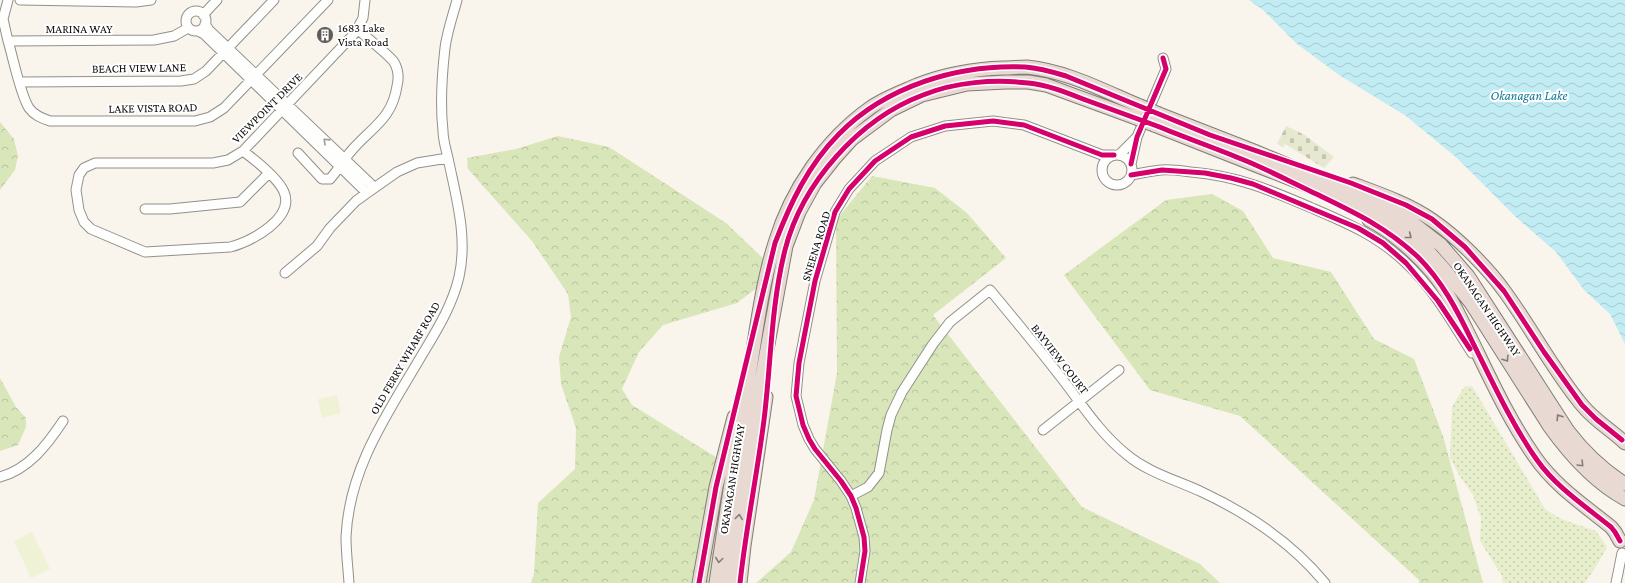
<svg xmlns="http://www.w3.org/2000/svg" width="1625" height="583" viewBox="0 0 1625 583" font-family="'Crimson Pro',serif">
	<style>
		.grass { fill: url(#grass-dots) }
		.forest { fill: url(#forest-crowns) }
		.cemetery { fill: url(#cemetery-stones) }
		.pitch { fill: #f0f2d5 }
		.water { fill: url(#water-waves) }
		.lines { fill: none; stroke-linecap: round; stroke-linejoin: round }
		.minor-casing { stroke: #92908c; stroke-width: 11 }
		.highway-casing { stroke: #7f7d79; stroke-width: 15 }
		.minor { stroke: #fefefc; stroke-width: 9 }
		.highway { stroke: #e8d9d2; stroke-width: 13 }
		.highway-bridge-casing { stroke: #7f7d79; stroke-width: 15; stroke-linecap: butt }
		.highway-bridge { stroke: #e8d9d2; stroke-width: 13 }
		.cycleway-casing { stroke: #fff; stroke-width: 8 }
		.cycleway { stroke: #d6006c; stroke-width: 5 }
		.oneway { stroke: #9c9c9b }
		.oneway2 { stroke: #847c78 }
		.labels { text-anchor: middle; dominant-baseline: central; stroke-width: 4; stroke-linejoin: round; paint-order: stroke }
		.poi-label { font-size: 12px; fill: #0a0a0a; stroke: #fff; text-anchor: start }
		.street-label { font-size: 12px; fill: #0a0a0a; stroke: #fff }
		.water-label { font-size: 13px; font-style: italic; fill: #14789a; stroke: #fff }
	</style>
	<defs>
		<pattern id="grass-dots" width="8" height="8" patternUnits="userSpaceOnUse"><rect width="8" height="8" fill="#e7eecc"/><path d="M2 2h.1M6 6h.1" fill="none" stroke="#c5cbae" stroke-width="1.8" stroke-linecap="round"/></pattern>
		<pattern id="forest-crowns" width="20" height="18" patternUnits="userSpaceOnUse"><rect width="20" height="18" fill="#d9e6ba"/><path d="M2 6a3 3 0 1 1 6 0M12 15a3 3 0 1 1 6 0" fill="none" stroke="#b9c49f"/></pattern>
		<pattern id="cemetery-stones" width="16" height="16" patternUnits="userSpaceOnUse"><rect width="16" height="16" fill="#e7e8d0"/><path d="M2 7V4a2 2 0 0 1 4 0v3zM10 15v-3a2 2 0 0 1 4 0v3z" fill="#c5c6b1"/></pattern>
		<pattern id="water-waves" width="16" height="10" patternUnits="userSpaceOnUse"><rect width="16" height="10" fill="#c2ecf3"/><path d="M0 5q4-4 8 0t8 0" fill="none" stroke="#a5c9cf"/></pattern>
	</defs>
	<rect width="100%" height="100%" fill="#f9f5ec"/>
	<path class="grass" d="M 1472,386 L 1545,509 L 1561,519 L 1596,531 L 1607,547 L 1598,563 L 1585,583 L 1503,583 L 1502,576 L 1480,541 L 1481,518 L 1473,495 L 1459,475 L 1450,457 L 1452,407 L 1464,387 Z"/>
	<path class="forest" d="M 0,122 L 14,139 L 18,156 L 15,170 L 0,190 Z
		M 558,136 L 609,147 L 726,223 L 769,264 L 766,281 L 737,303 L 663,325 L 639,352 L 622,389 L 632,405 L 748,477 L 727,583 L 531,583 L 534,573 L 538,503 L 575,469 L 576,428 L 561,384 L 559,357 L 571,317 L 568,294 L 532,241 L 468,169 L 467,158 L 516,149 Z
		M 872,176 L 935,188 L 967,213 L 1006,258 L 933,315 L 1082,507 L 1200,564 L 1220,583 L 756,583 L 791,552 L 814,500 L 837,373 L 836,220 Z
		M 1212,194 L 1243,211 L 1273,258 L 1331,272 L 1374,339 L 1414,359 L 1443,436 L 1483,583 L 1419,583 L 1419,580 L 1240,416 L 1150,390 L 1064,275 L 1166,200 Z
		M 0,378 L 16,407 L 26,418 L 26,427 L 18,445 L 0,451 Z"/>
	<path class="cemetery" d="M 1286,126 L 1305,135 L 1334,157 L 1324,168 L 1285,144 L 1283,147 L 1277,144 Z"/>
	<path class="pitch" d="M 337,395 L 341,413 L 322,418 L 318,399 Z
		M 32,532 L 50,569 L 31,578 L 14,541 Z"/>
	<path class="water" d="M 1249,0 L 1625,0 L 1625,344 L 1610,314 L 1584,290 L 1556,252 L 1518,219 L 1457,158 L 1406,116 L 1339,75 L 1297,44 L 1263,10 Z"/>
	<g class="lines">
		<g class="minor-casing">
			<path id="minor" d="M 8,0 L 3,19 L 8,41 L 154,40 L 174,36 L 188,28
				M 20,0 L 136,2 L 151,0
				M186 21a10 10 0 1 1 20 0a10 10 0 1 1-20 0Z
				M 203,15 L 217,0
				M 205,24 L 209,30 L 374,187
				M 198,31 L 204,34 L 367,193
				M 8,41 C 13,57 20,94 29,108 C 34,115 41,118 50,121 L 195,121 L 210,117 L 224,108 L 328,0
				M 19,82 L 181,81 L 194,79 L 206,71 L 274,0
				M 243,151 C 255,160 278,178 284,192 C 295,218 251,242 230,247 L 145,252 L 91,229 L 84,222 L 79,210 L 76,190 L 79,175 L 84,168 L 95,163 L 213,163 L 228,160 L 243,151 L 355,33 L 363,18 L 365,0
				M 298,153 L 322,179 L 330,179 C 338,170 344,159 352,150 C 372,127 392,119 397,86 C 399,78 398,69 394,62 C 388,54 366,37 357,29
				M1102 170a15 15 0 1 1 30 0a15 15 0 1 1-30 0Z
				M 1119,155 L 1137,137
				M 1131,164 L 1137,137 L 1166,69 L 1163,58
				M 1131,175 C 1141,173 1151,171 1161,170 C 1171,169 1182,171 1191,172 C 1238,176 1270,190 1312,208 C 1347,223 1378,236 1406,263 C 1433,288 1452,322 1472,353
				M 145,209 L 170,209 L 240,202 L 269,173
				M 285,273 L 317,246 L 330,228 L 356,201 L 367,193 L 397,172 L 417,163 L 448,158
				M 1043,430 L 1119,370
				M 0,477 C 29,469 47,445 63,421
				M 851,496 L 868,487 L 879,473 L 887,430 L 891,415 L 902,392 L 933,344 L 950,322 L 990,290 C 1015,320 1040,350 1063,380 C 1083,406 1100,433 1126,454 C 1147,472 1176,480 1202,492 C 1249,514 1292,543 1325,583
				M 349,583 C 348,568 346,552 346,537 C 349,469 386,416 419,360 C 435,333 452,307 459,277 C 468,237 456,197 448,158 C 446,149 443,140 443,131 C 440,104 442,74 445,48 C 447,32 453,15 457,0
				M 860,583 L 865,551 L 864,537 L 856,508 L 851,496 L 841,481 L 815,449 L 809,439 L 803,425 L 796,396 L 799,363 L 815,281 L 835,212 L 849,189 L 875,161 L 911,137 L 945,126 L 993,121 L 1024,125 L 1102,155 L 1114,155
				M 1616,583 L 1622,553"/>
		</g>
		<g class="highway-casing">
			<path id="highway" d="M 1159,114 L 1254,151 L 1340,187 L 1407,219 L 1419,228 L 1441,245 L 1468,276 L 1568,431 C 1584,452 1603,470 1625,484
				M 1154,125 L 1344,200 L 1397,227 L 1411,237 L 1427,250 L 1444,269 L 1471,303 L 1550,427 C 1570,455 1594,482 1625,499
				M 1353,184 C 1380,194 1409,204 1432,220 C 1457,237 1488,268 1505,292 C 1532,329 1553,370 1582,405 C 1594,420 1611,430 1625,443
				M 1369,220 C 1391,231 1416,253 1432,272 C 1448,291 1459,315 1470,337 C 1490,378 1509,420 1535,457 C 1555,486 1584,505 1611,527 L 1615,532 L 1620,541
				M 699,583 L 716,487 L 734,417
				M 716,583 C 726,515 736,448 748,381 C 756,335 761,287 775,243 C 791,190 825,140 870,108 C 884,98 901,92 917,85 C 945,74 972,69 1003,68 C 1011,68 1019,67 1027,67 C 1067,71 1104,91 1140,106
				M 729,583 L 750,442 L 786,246 L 799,212 L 815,183 L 834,159 L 852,139 L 891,110 L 922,95 L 967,84 L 1006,82 L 1028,82 L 1046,85 L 1136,118
				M 740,583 L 744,546 L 766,397"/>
		</g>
		<use href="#minor" class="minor"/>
		<use href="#highway" class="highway"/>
		<g class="highway-bridge-casing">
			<path id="highway-bridge" d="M 1140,106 L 1159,114
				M 1136,118 L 1154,125"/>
		</g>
		<use href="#highway-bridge" class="highway-bridge"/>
		<g class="cycleway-casing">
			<path id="cycleway" d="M 1131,164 L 1137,137 L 1166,69 L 1163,58
				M 1131,175 L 1162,170 L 1205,173 L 1231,178 L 1253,184 L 1358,228 L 1383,243 L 1406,263 L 1438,301 L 1470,349
				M 699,583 L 716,487 L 775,243 C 790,204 808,165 839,134 C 886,86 958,64 1025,67 C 1039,68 1053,72 1066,76 L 1210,135 L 1351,183 L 1406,205 L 1432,219 L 1465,247 L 1504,291 L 1544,352 L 1582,405 L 1596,419 L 1622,440
				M 740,583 C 746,528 757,475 764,420 C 771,364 771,305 785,250 C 802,183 859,119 923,95 C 955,82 994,79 1028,83 C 1048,85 1065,92 1083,99 C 1108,108 1132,117 1157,126 C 1186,138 1215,148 1244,160 C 1266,169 1287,180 1308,190 C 1349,210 1384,225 1418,257 C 1442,281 1457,310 1472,341 C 1492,381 1511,423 1537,460 C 1556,487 1585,506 1611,527 L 1615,532 L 1620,541
				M 860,583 L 865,551 L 864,537 L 856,508 L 851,496 L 841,481 L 815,449 L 809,439 L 803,425 L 796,396 L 799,363 L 815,281 L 835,212 L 849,189 L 875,161 L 911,137 L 945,126 L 993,121 L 1024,125 L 1102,155 L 1114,155"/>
		</g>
		<use href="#cycleway" class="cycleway"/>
	</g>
	<defs><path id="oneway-chevron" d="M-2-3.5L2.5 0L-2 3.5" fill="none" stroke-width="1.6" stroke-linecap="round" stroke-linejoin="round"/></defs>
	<use class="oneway" href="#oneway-chevron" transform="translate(326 141) rotate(-136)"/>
	<g class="oneway2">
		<use href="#oneway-chevron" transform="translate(1409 236) rotate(38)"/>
		<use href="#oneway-chevron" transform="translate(1506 359) rotate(57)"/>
		<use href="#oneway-chevron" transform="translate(1559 417) rotate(-123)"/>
		<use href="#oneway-chevron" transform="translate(1581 464) rotate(45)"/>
		<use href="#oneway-chevron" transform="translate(739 517) rotate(-82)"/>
		<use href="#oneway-chevron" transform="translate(719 560) rotate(98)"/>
	</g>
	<defs>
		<g id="building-disc" transform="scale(0.9)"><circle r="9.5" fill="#5e5c59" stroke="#fff"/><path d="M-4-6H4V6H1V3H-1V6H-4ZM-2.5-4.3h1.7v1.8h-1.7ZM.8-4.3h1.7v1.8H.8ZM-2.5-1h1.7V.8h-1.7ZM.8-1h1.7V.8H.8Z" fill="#fff"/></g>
	</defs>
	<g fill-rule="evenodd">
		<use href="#building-disc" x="325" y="35"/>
	</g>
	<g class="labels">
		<g class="poi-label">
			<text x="338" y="28">1683 Lake<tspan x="338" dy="14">Vista Road</tspan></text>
		</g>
		<g class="street-label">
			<text x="79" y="29">MARINA WAY</text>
			<text transform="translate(139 68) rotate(-1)">BEACH VIEW LANE</text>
			<text transform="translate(153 108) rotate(-1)">LAKE VISTA ROAD</text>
			<text transform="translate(267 108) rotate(-45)">VIEWPOINT DRIVE</text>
			<text transform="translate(816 246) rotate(-73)">SNEENA ROAD</text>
			<text transform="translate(1487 309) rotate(56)">OKANAGAN HIGHWAY</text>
			<text transform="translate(405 358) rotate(-60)">OLD FERRY WHARF ROAD</text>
			<text transform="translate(1060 359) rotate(52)">BAYVIEW COURT</text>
			<text transform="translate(732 479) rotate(-81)">OKANAGAN HIGHWAY</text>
		</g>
		<g class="water-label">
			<text x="1529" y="95">Okanagan Lake</text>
		</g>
	</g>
</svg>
